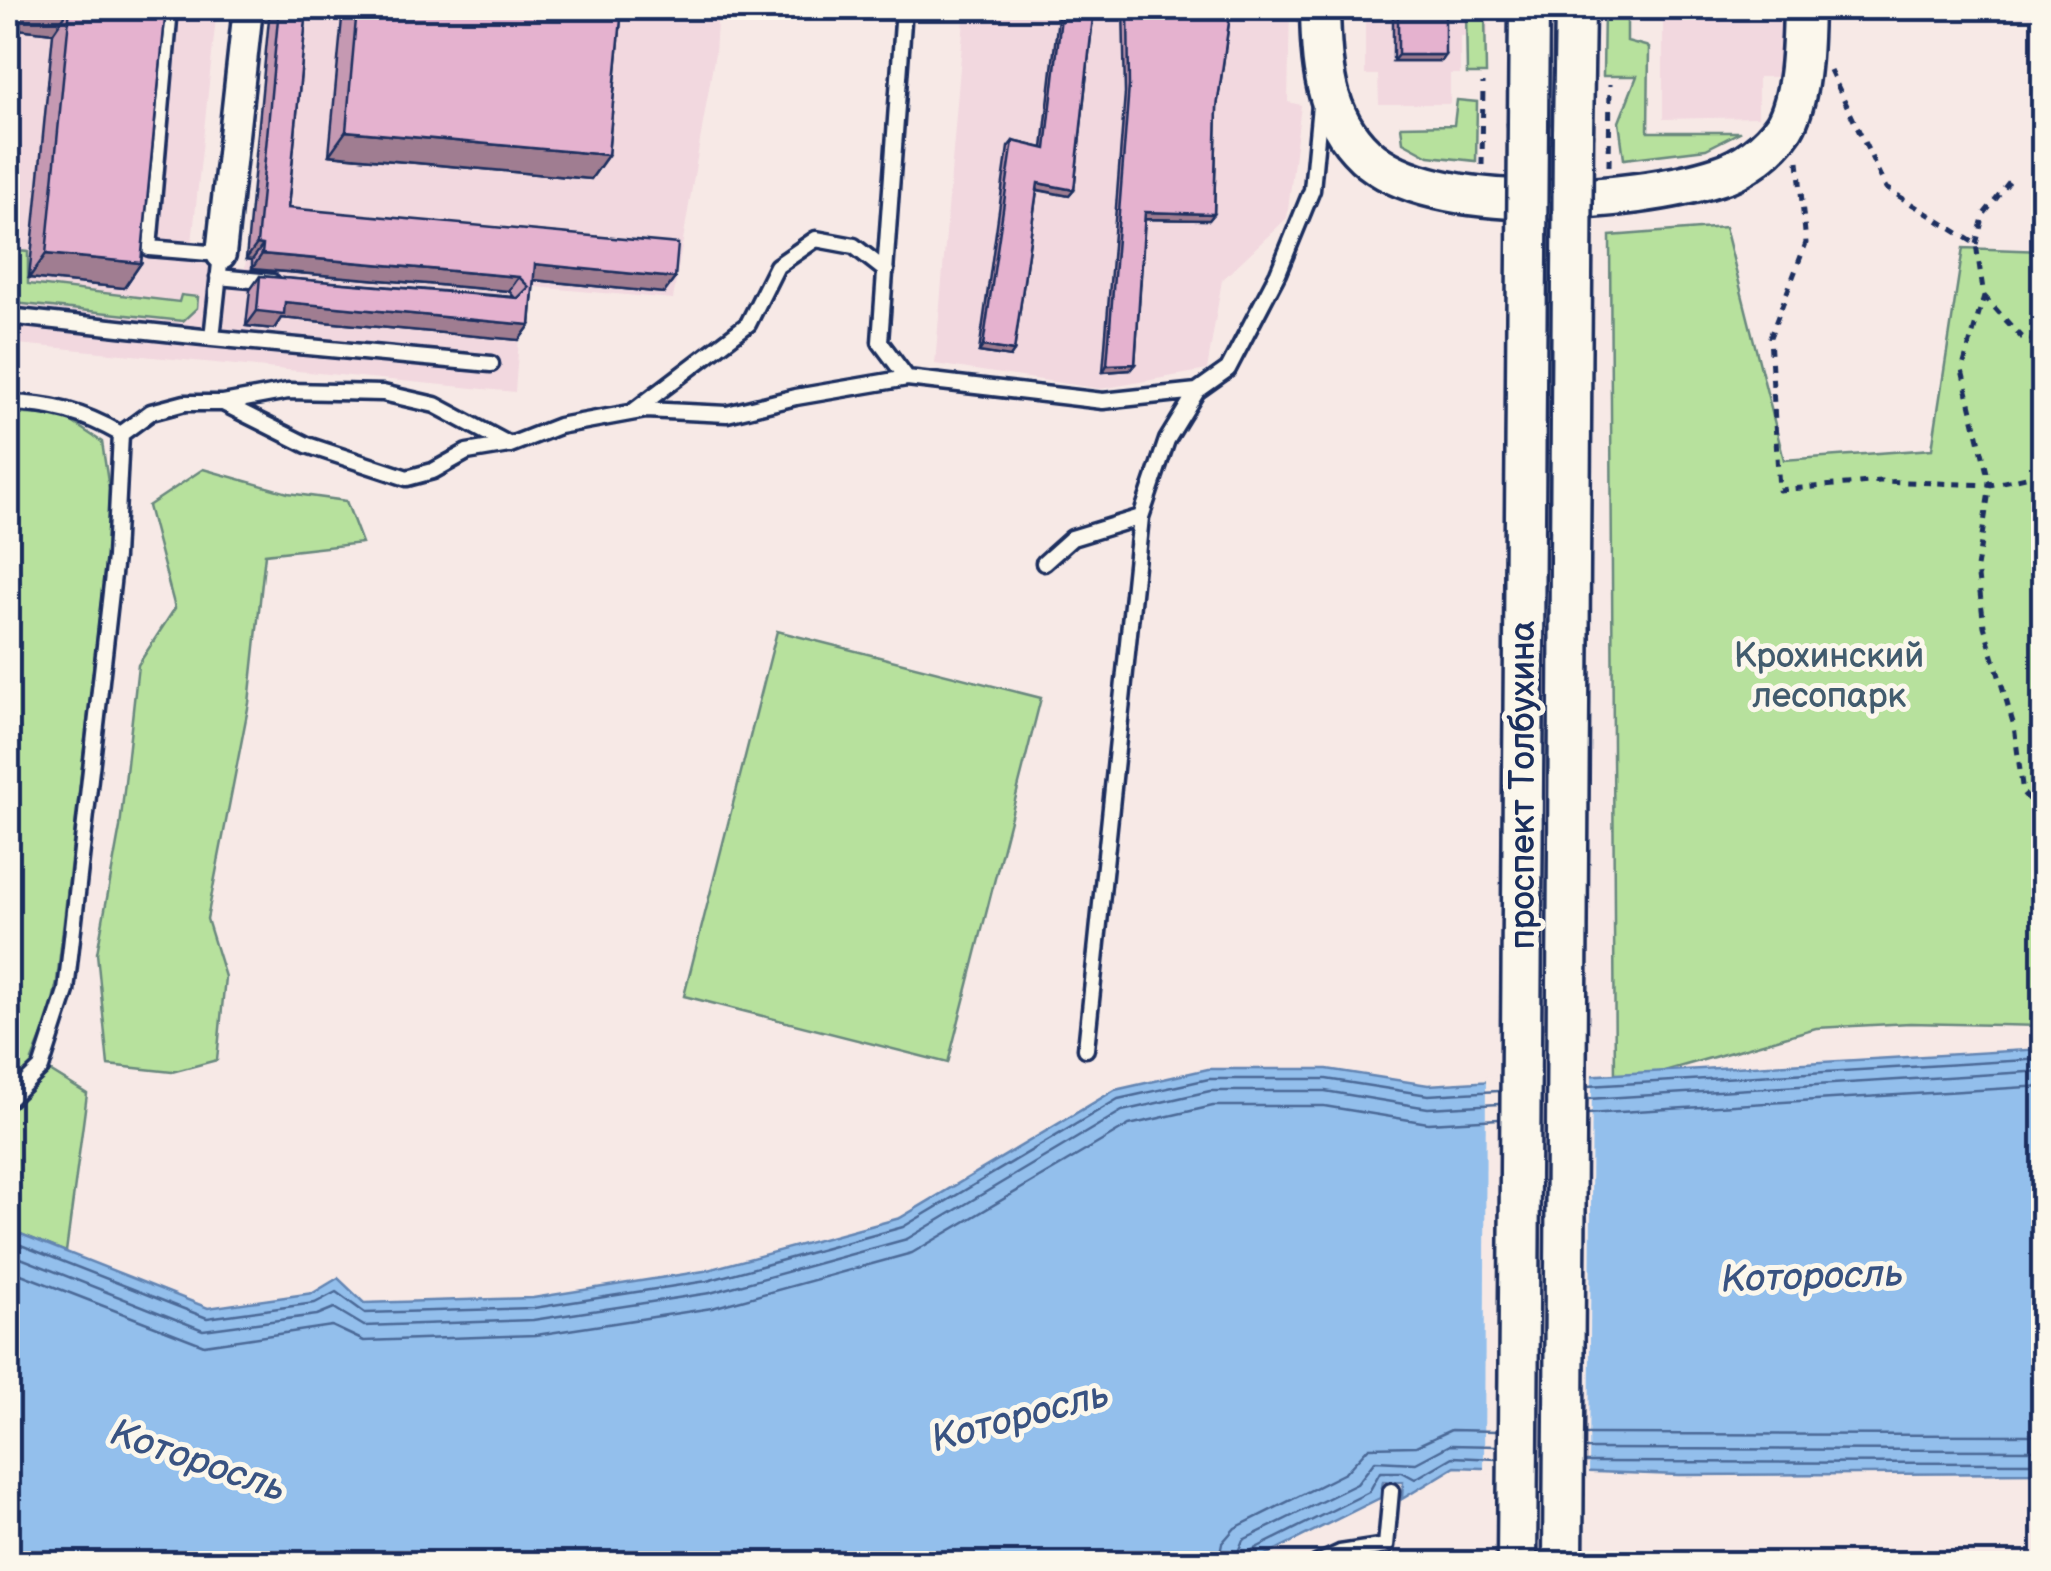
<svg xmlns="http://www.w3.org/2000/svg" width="2051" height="1571" viewBox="0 0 2051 1571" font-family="'Balsamiq Sans',sans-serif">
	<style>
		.built { fill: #f2d8df }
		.green { fill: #b7e19d; stroke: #69887e; stroke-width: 2.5 }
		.water { fill: #93bfec; stroke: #6385b3; stroke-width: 2.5 }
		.pier { fill: #f7e9e6 }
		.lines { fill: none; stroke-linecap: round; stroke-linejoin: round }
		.shore { stroke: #4b6997; stroke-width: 2.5 }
		.lane-casing { stroke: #1b2f5e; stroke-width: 21 }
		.street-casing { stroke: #1b2f5e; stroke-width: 35 }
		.secondary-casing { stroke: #1b2f5e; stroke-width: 45 }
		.path { stroke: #1b2f5e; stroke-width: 5; stroke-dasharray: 8 8; stroke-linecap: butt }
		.lane { stroke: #fbf7ec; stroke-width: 14 }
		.street { stroke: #fbf7ec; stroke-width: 28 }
		.secondary { stroke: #fbf7ec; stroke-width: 38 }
		.secondary-bridge-casing { stroke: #1b2f5e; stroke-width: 45; stroke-linecap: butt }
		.secondary-bridge { stroke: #fbf7ec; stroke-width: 38 }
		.wall { fill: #c599b2; stroke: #1b2f5e; stroke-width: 2.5 }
		.shaded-wall { fill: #a07d91; stroke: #1b2f5e; stroke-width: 2.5 }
		.building { fill: #e5b2cf; stroke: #1b2f5e; stroke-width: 2.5 }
		.labels { text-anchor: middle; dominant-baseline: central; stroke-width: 10; stroke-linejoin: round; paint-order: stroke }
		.park-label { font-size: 35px; fill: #425c6e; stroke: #fbf7ec }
		.street-label { font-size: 35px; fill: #1b2f5e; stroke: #fbf7ec }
		.water-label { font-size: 38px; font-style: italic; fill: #395382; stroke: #fbf7ec }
	</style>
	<rect width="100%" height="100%" fill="#f7e9e6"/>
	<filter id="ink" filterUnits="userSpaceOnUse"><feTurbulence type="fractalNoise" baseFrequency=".01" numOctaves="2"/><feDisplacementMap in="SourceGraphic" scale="20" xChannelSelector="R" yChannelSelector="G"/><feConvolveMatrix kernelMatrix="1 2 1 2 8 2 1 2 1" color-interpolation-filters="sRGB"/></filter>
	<g filter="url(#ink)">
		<path class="built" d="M 8,8 L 217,8 L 190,262 L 245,268 L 246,259 L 283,263 L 277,223 L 298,8 L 718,8 L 715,53 L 673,299 L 523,286 L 515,392 L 8,343 Z
			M 965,8 L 1290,8 L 1288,102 L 1301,105 L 1287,218 L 1222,280 L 1207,370 L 1101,389 L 935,364 Z
			M 1365,8 L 1488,8 L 1488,35 L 1460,36 L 1460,74 L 1450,74 L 1450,104 L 1379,104 L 1378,75 L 1365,75 Z
			M 1643,8 L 1786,8 L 1784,77 L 1758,77 L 1758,117 L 1663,119 L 1663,22 L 1643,21 Z"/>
		<path class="green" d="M 1466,8 L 1485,8 L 1486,74 L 1467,74 Z
			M 1604,8 L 1627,8 L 1627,41 L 1649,47 L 1648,132 L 1740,132 L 1706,149 L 1624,159 L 1619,122 L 1637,76 L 1603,76 Z
			M 1457,100 L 1477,102 L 1476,161 L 1429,156 L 1403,142 L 1401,126 L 1454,125 Z
			M 1725,227 L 1784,460 L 1932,449 L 1963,248 L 2043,251 L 2043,1026 L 1910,1023 L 1816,1028 L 1615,1085 L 1610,236 Z
			M 8,250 L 28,252 L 28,284 L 179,302 L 181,295 L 198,297 L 197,308 L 183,321 L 14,303 L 8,300 Z
			M 8,413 L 63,416 L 102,442 L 109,489 L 107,551 L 57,981 L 50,1016 L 32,1060 L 87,1094 L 66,1252 L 8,1229 Z
			M 203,469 L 288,493 L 346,501 L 362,543 L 265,554 L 249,703 L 207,919 L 225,977 L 217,1060 L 172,1072 L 108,1065 L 97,953 L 120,827 L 138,665 L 175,608 L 148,506 Z
			M 777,631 L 1041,698 L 948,1063 L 684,996 Z"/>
		<path class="water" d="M 2043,1049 L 2043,1473 L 1679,1475 L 1455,1467 L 1402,1499 L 1403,1482 L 1383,1481 L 1380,1498 L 1247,1564 L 8,1563 L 8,1229 L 208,1308 L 313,1293 L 338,1278 L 364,1303 L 533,1298 L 704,1271 L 900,1218 L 1115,1090 L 1208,1069 L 1327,1069 L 1428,1085 Z"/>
		<path class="pier" d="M 1592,1071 L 1589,1477 L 1484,1473 L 1486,1077 Z"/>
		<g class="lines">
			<path class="shore" d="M 1588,1086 L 2044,1059
				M 1588,1099 L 2044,1071
				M 1587,1114 L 2044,1086
				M 8,1240 L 207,1318 L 315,1303 L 336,1292 L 365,1313 L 534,1308 L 707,1281 L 903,1227 L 1118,1099 L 1209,1079 L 1326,1079 L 1428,1095 L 1499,1091
				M 8,1253 L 203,1330 L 317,1315 L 334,1308 L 364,1326 L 533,1320 L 710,1293 L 907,1239 L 1122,1111 L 1210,1091 L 1325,1091 L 1428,1108 L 1499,1104
				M 8,1269 L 204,1345 L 332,1326 L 364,1341 L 536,1335 L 712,1308 L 912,1253 L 1129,1125 L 1213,1106 L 1324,1106 L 1428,1123 L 1499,1119
				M 1585,1434 L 2044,1435
				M 1585,1449 L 2044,1450
				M 1585,1462 L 2044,1463
				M 1218,1564 L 1222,1543 L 1235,1528 L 1345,1473 L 1369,1447 L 1416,1446 L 1451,1430 L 1497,1431
				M 1233,1564 L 1243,1540 L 1357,1484 L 1375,1461 L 1416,1463 L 1450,1445 L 1497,1446
				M 1245,1564 L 1252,1550 L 1369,1492 L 1380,1472 L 1402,1472 L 1415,1479 L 1453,1457 L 1497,1459"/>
			<g class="lane-casing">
				<path id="lane" d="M 904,8 L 880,342 L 907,378
					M 218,277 L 272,282
					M 8,316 L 212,338 L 221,254 L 149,248 L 170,8
					M 212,338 L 491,364
					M 8,403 C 51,404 83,412 121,434 L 151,412 L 185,403 L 223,403 L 288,391 L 383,393 L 435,405 L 510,445 L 559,426 L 646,410 L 727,414 L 796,397 L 907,378 L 1103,401 L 1197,391 L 1228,369 L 1278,273 L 1312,190 L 1320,105
					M 223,403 L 307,445 L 407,478 L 433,471 L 467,452 L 509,445
					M 635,410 L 748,324 L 777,266 L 816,239 L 854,246 L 886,271
					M 1044,563 L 1072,538 L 1141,517
					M 1086,1049 L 1141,517 L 1167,440 L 1197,391
					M 8,1100 L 41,1068 L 66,991 L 115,557 L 121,434
					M 1316,1564 L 1340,1553 L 1386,1546 L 1391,1491"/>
			</g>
			<g class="street-casing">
				<path id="street" d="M 221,254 L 248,8"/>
			</g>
			<g class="secondary-casing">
				<path id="secondary" d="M 1320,8 C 1321,61 1323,116 1365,155 C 1434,219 1635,203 1718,176 C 1743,169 1770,148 1784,127 C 1802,97 1802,42 1803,8
					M 1528,123 L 1529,8
					M 1573,134 L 1575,8"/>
			</g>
			<path class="path" d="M 1830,70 L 1886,188 L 1976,244 L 1984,296 L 1962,370 L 1990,485 L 1977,568 L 1984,626 L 2014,726 L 2023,793 L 2044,817
				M 1798,161 L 1806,243 L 1770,337 L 1779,490 L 1880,481 L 1990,485 L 2044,473
				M 1482,165 L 1483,83
				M 1609,166 L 1610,84
				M 1976,244 L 1984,214 L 2009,182
				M 1984,296 L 2021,337 L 2044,342"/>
			<use href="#lane" class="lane"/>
			<use href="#street" class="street"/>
			<use href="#secondary" class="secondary"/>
			<g class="secondary-bridge-casing">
				<path id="secondary-bridge" d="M 1517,1564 L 1528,123
					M 1563,1564 L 1573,134"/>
			</g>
			<use href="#secondary-bridge" class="secondary-bridge"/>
		</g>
		<path class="wall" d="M 8,8 L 166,8 L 141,263 L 124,288 L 29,278 L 53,33 L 8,28 Z
			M 270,8 L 307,8 L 288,208 L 675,278 L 664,293 L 534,280 L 530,325 L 519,340 L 281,318 L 274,329 L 246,326 L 250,290 L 260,276 L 514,297 L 509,291 L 252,269 L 252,260 L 246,259 Z
			M 343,8 L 622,8 L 608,155 L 591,179 L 329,155 Z
			M 1059,8 L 1094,8 L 1074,190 L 1069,196 L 1037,190 L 1014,351 L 1010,357 L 979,352 L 1008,147 L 1013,141 L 1043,148 Z
			M 1123,8 L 1231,8 L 1217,107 L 1214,214 L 1209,220 L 1145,219 L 1135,364 L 1130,370 L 1103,372 L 1125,93 Z
			M 1393,8 L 1445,8 L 1441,61 L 1393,61 Z"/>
		<path class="shaded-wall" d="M 8,8 L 70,8 L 53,33 L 8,28 Z
			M 1398,55 L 1445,55 L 1441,61 L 1393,61 Z
			M 346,131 L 608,155 L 591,179 L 329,155 Z
			M 1038,183 L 1074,190 L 1069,196 L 1034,189 Z
			M 1145,212 L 1214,214 L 1209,220 L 1141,219 Z
			M 257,244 L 263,245 L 252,260 L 246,259 Z
			M 46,254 L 141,263 L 124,288 L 29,278 Z
			M 262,254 L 519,277 L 509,291 L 252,269 Z
			M 535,264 L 675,278 L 664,293 L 524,279 Z
			M 285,302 L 530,325 L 519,340 L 281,318 L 274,329 L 246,326 L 257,311 Z
			M 983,346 L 1014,351 L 1010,357 L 979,352 Z
			M 1135,364 L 1130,370 L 1103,372 L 1107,365 Z"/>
		<path class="building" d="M 62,8 L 166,8 L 141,263 L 46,254 L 70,8 Z
			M 279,8 L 307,8 L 288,208 L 678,244 L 675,278 L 535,264 L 530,325 L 285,302 L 284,314 L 257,311 L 260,276 L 518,298 L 529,287 L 519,277 L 262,254 L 263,245 L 257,244 Z
			M 357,8 L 622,8 L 608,155 L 346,131 Z
			M 1062,8 L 1094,8 L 1074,190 L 1038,183 L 1014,351 L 983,346 L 1013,141 L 1046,149 Z
			M 1128,8 L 1231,8 L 1217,107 L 1214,214 L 1145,212 L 1135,364 L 1107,365 L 1129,86 Z
			M 1398,8 L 1445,8 L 1445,55 L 1398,55 Z"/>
	</g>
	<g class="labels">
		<g class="park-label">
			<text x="1829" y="656">Крохинский<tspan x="1829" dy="40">лесопарк</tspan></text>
		</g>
		<g class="street-label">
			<text transform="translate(1523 785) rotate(-90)">проспект Толбухина</text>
		</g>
		<g class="water-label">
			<text transform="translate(1812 1277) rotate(-2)">Которосль</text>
			<text transform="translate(1020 1417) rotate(-15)">Которосль</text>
			<text transform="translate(198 1461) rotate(19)">Которосль</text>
		</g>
	</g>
	<rect width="2051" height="1571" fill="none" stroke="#fbf7ec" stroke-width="40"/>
	<rect x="20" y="20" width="2011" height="1531" fill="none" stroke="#1b2f5e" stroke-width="4" filter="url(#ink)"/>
</svg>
